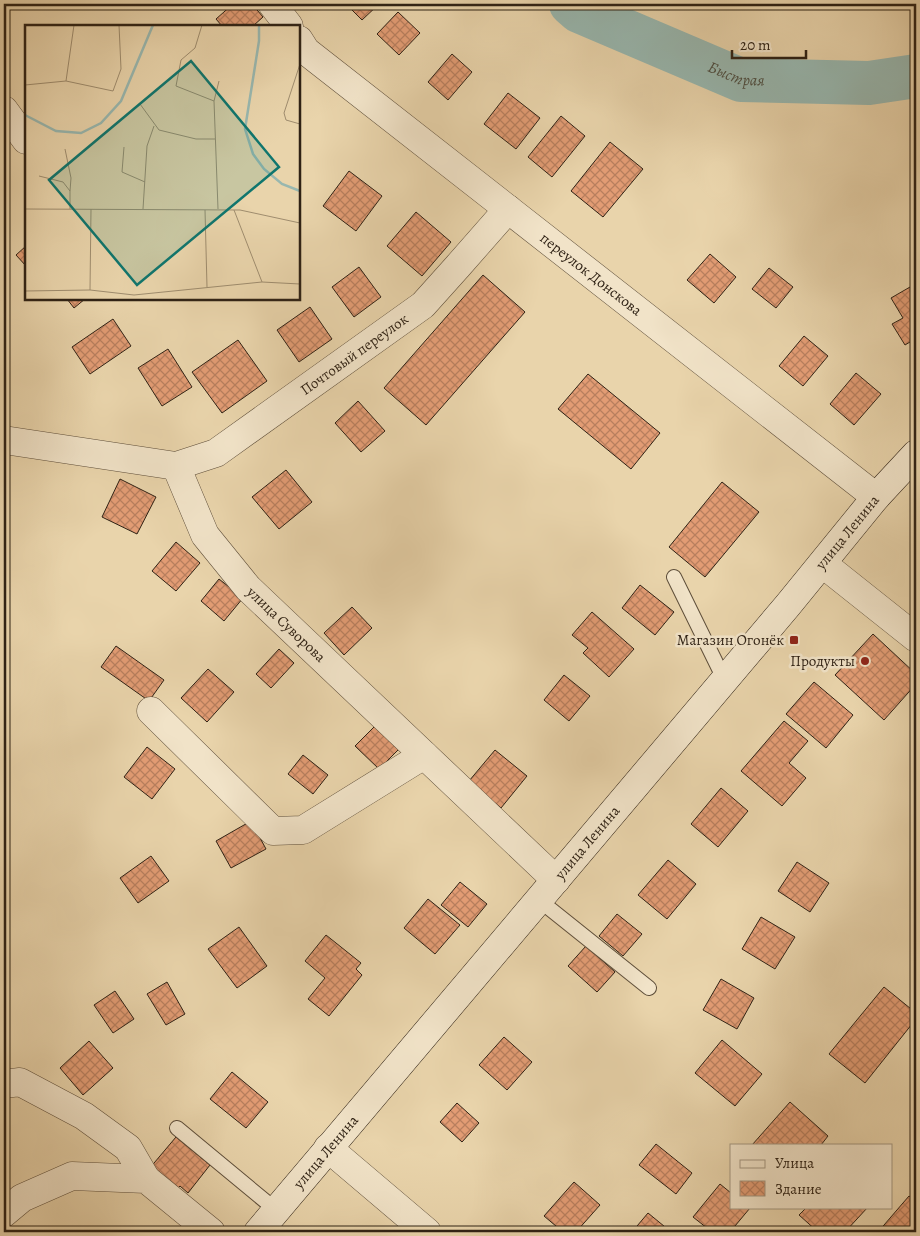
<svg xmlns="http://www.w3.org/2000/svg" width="920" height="1236" viewBox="0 0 920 1236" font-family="Alegreya,serif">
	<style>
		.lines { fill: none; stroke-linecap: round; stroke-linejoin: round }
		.river { stroke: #98b7af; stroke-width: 44 }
		.building { fill: url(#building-cross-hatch); stroke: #2f2215 }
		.lane-casing { stroke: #5e4e3a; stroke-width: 16 }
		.street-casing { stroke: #5e4e3a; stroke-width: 29 }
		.secondary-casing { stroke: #2f2215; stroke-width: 29 }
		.lane { stroke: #f1e3c8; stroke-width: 14 }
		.street { stroke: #f1e3c8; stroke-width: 28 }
		.secondary { stroke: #f1e3c8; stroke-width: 28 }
		.poi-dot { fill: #8f2418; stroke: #f1e3c8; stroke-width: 2 }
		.labels { text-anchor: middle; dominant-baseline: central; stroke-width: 5; stroke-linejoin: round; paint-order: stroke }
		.street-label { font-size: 15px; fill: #2f2215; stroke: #f1e3c8 }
		.poi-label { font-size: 15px; fill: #2f2215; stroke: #f1e3c8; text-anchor: end }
		.water-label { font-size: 16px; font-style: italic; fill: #4e4f43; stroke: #f1e3c8 }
		.inset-river { fill: none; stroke: #98b7af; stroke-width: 2.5 }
		.inset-road { fill: none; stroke: #9f8d6f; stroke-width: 1 }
		.view { fill: #0f766e; fill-opacity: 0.15; stroke: #0f766e; stroke-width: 2.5 }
		.inset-edge { fill: none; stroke: #2f2215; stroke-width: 2.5 }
	</style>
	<defs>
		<pattern id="building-cross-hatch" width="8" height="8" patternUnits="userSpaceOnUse" patternTransform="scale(1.25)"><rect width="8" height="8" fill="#e29c74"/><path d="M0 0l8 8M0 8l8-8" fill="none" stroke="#b87f5e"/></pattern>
	</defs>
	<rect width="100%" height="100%" fill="#e9d4ab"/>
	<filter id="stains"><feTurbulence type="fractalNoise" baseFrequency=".004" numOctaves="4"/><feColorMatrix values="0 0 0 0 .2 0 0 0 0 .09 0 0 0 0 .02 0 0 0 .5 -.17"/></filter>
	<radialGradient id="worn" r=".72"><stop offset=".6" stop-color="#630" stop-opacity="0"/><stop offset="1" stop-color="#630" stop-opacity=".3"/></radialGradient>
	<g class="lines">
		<path class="river" id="s1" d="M 571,4 L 579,11 L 741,80 L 869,83 L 916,76"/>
	</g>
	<path class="building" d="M 233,4 L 252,4 L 263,17 L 253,26 L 222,26 L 216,19 Z
		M 346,4 L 379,4 L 362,20 Z
		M 398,12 L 420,33 L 399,55 L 377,34 Z
		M 452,54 L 472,72 L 448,100 L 428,82 Z
		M 508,93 L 540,118 L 516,149 L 484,124 Z
		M 561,116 L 585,136 L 552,177 L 528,157 Z
		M 610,142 L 643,169 L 603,217 L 571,191 Z
		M 349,171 L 382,196 L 356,231 L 323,206 Z
		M 416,212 L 451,242 L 422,276 L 387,246 Z
		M 26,246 L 26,266 L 16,255 Z
		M 710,254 L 736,277 L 714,303 L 687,280 Z
		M 359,267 L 381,297 L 354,317 L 332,287 Z
		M 769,268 L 793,287 L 776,308 L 752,289 Z
		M 483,275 L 525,312 L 426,425 L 384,388 Z
		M 910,287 L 916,297 L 916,341 L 915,339 L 905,345 L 892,324 L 903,318 L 891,298 Z
		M 67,299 L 85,299 L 74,308 Z
		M 310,307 L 332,339 L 299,362 L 277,330 Z
		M 113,319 L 131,346 L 90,374 L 72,347 Z
		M 804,336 L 828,356 L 803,386 L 779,366 Z
		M 238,340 L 267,381 L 222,413 L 192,372 Z
		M 168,349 L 192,387 L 162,406 L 138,368 Z
		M 856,373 L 881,394 L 854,425 L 830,404 Z
		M 588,374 L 660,433 L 631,469 L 558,409 Z
		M 358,401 L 385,431 L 361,452 L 335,423 Z
		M 286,470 L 312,502 L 279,529 L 252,497 Z
		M 120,479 L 156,497 L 137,534 L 102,517 Z
		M 722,482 L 759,512 L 705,577 L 669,547 Z
		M 176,542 L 200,563 L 176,591 L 152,571 Z
		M 219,579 L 243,598 L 224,621 L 201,601 Z
		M 640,585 L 674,612 L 655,635 L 622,608 Z
		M 352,607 L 372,628 L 344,655 L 324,633 Z
		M 592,612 L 634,649 L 609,677 L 583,653 L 588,648 L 572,635 Z
		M 873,634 L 916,674 L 916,684 L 884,720 L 835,675 Z
		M 116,646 L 164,680 L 149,701 L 101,667 Z
		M 279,649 L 294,663 L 271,688 L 256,674 Z
		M 208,669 L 234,692 L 207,722 L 181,698 Z
		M 564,675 L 590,696 L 569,721 L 544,700 Z
		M 814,682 L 853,715 L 826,748 L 786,714 Z
		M 784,721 L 808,741 L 789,763 L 806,778 L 782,806 L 741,771 Z
		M 377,724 L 401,747 L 379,769 L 355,746 Z
		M 147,747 L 175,769 L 152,799 L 124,777 Z
		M 495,750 L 527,776 L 501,808 L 469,781 Z
		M 303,755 L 328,775 L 313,794 L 288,774 Z
		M 721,788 L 748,811 L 718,847 L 691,824 Z
		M 251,821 L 266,849 L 231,868 L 216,841 Z
		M 151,856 L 169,881 L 138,903 L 120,878 Z
		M 668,860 L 696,884 L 667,919 L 638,895 Z
		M 797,862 L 829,883 L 810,912 L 778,891 Z
		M 460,882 L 487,904 L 468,927 L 441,905 Z
		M 428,899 L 460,925 L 435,954 L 404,928 Z
		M 617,914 L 642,934 L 623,956 L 599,936 Z
		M 761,917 L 795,937 L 775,969 L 742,949 Z
		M 239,927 L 267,966 L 237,988 L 208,949 Z
		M 326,935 L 361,963 L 356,969 L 362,975 L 329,1016 L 308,999 L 325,978 L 305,961 Z
		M 586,946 L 615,972 L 597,992 L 568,966 Z
		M 721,979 L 754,998 L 737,1029 L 703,1010 Z
		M 167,982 L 185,1014 L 166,1025 L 147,994 Z
		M 884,987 L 916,1013 L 916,1019 L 865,1083 L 829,1054 Z
		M 115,991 L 134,1019 L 113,1033 L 94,1005 Z
		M 504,1037 L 532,1062 L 507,1090 L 479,1065 Z
		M 722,1040 L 762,1074 L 735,1106 L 695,1073 Z
		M 89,1041 L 113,1068 L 83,1095 L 60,1068 Z
		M 232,1072 L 268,1102 L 246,1128 L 210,1099 Z
		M 790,1102 L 828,1136 L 821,1145 L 752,1145 Z
		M 457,1103 L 479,1123 L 462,1142 L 440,1122 Z
		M 176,1137 L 210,1165 L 188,1193 L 180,1186 L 175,1191 L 149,1169 Z
		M 656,1144 L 692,1173 L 676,1194 L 639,1165 Z
		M 574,1182 L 600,1205 L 576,1232 L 563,1232 L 544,1216 Z
		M 720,1184 L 731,1193 L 731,1207 L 748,1207 L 750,1208 L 730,1232 L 712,1232 L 693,1217 Z
		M 909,1196 L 916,1201 L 916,1232 L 878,1232 Z
		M 807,1207 L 868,1207 L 845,1232 L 818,1232 L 799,1215 Z
		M 648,1213 L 670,1231 L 669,1232 L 632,1232 Z"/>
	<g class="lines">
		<g class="lane-casing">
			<path id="lane" d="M 674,577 L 725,681
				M 539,900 L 649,988
				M 177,1128 L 276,1210"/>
		</g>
		<g class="street-casing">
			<g id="street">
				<path d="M 272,4 L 289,26"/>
				<path id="s2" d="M 299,40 L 306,51 L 876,497"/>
				<path d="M 4,110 L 26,140"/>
				<path id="s3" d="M 4,440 L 176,466 L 216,453 L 423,305 L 458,266 L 508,209"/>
				<path id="s4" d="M 176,466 L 205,535 L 248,588 L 556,880"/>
				<path d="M 823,564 L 916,638"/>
				<path d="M 151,711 L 273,831 L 303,830 L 424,755"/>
				<path d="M 4,1084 L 20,1082 L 84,1116 L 128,1148 L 146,1179"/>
				<path d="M 328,1148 L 427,1232"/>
				<path d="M 4,1213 L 22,1198 L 72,1176 L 146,1179 L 211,1232"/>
			</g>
		</g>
		<g class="secondary-casing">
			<g id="secondary">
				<path id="s5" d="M 258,1232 L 788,605 L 876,497 L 916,454"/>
			</g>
		</g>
		<use href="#lane" class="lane"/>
		<use href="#street" class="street"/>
		<use href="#secondary" class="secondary"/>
	</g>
	<g class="poi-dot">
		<rect x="789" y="635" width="10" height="10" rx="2.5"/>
		<circle cx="865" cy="661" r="5"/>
	</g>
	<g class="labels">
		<g class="street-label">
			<text stroke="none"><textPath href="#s2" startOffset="375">переулок Донскова</textPath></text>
			<text stroke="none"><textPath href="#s3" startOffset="386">Почтовый переулок</textPath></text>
			<text stroke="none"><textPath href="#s5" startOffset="915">улица Ленина</textPath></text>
			<text stroke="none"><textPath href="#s4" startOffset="196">улица Суворова</textPath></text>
			<text stroke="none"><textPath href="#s5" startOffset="510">улица Ленина</textPath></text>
			<text stroke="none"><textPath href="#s5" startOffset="105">улица Ленина</textPath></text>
		</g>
		<g class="poi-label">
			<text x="784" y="640">Магазин Огонёк</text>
			<text x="855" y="661">Продукты</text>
		</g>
		<g class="water-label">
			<text stroke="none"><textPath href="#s1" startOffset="181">Быстрая</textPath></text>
		</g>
	</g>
	<g transform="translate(25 25)">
		<rect width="275" height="275" fill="#e9d4ab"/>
		<path class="inset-river" d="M 234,0 L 234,16 L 220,104 L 228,129 L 239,144 L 257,159 L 275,166M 0,90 L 31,106 L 56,108 L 76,98 L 96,76 L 128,0"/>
		<path class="inset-road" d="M 177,0 L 170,23 L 156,35 L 151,61 L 189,76M 275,39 L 259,88 L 261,95 L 275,99M 41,56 L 49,0M 0,60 L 41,56 L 88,66 L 96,44 L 94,0M 115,79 L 134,105 L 171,114 L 190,114M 99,122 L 97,147 L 120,157M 40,124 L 46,153 L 45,166M 14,151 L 38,157 L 45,166 L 45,184M 0,184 L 215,185 L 275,198M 118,184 L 122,121 L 129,101M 193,184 L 189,76 L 194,56M 180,185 L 182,262M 209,185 L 237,257M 65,265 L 66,184M 0,266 L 65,265 L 109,270 L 237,257 L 275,259"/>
		<path class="view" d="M 166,36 L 254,142 L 112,260 L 24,155 Z"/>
		<rect width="275" height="275" class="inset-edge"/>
	</g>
	<rect width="920" height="1236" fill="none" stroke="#e9d4ab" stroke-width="20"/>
	<rect x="5" y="5" width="910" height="1226" fill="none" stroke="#2f2215" stroke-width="2.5"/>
	<rect x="10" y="10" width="900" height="1216" fill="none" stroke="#2f2215"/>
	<rect x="730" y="1144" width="162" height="65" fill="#f1e3c8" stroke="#a39680"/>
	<rect x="740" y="1160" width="25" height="8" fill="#f1e3c8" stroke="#a39680"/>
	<text x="775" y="1168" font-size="15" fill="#2f2215">Улица</text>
	<rect x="740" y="1181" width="25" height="15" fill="url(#building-cross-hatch)" stroke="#a39680"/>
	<text x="775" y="1194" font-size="15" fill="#2f2215">Здание</text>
	<path d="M732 50v8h74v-8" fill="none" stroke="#2f2215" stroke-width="2.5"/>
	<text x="740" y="50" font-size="15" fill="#2f2215" stroke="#f1e3c8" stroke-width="4" paint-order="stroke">20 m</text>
	<rect width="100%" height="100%" filter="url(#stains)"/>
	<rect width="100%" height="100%" fill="url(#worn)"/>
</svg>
